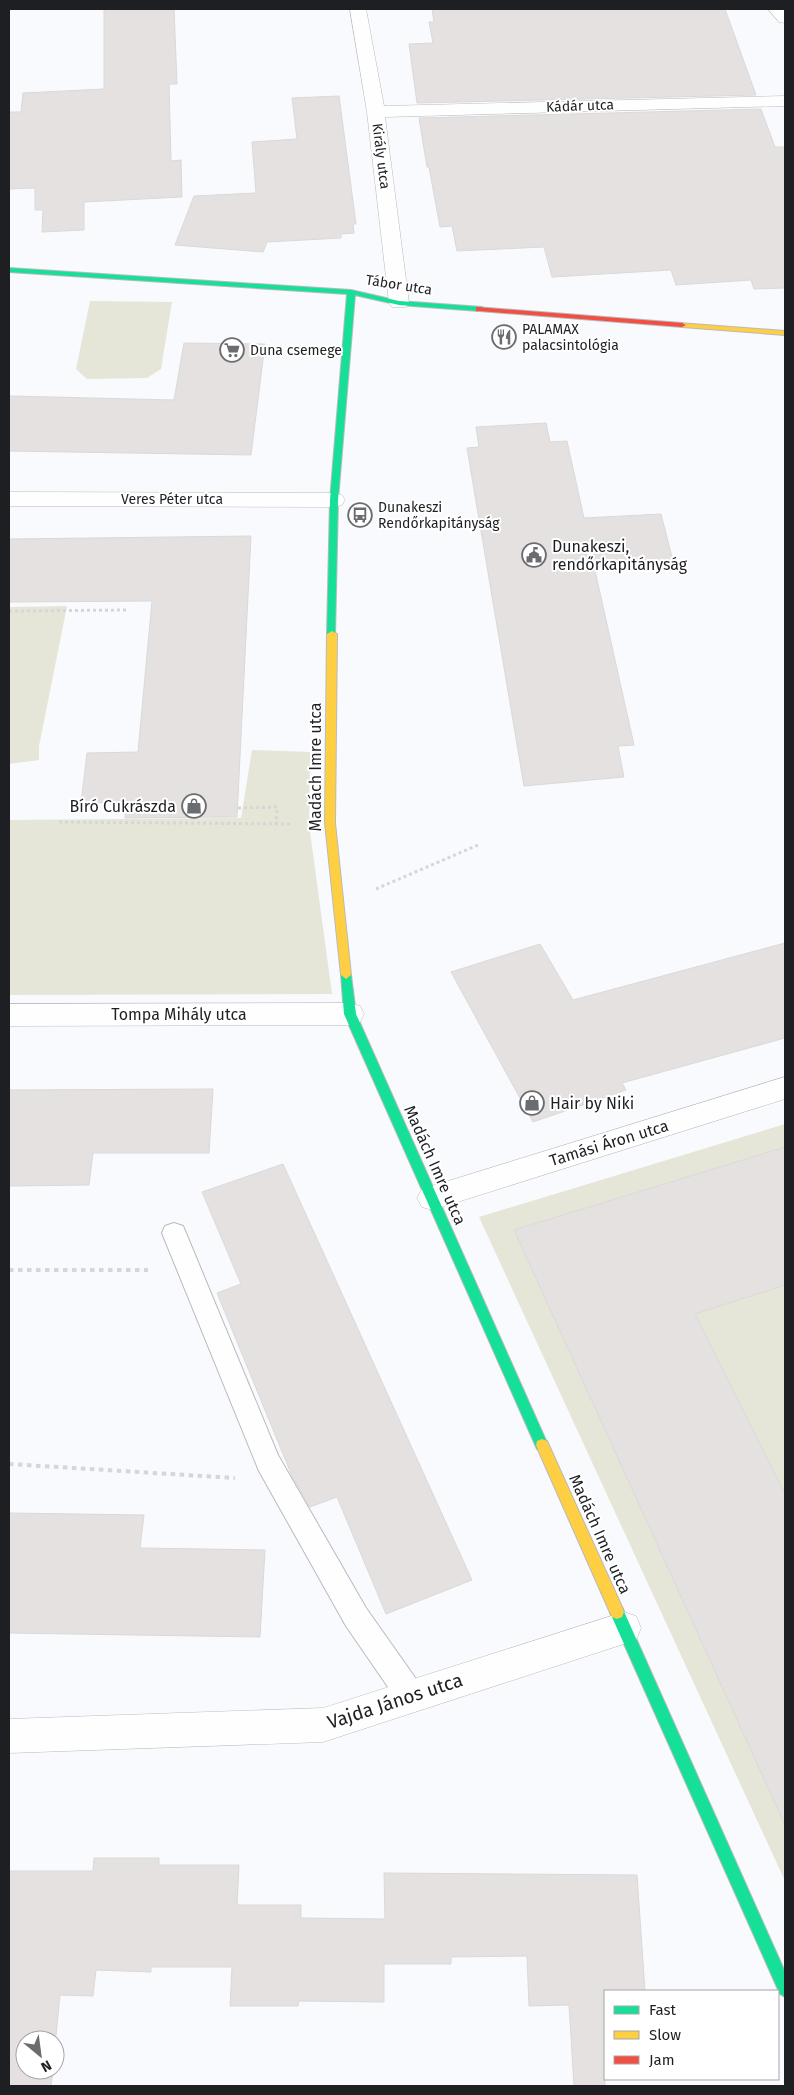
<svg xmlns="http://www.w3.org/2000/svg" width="794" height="2095" viewBox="0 0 794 2095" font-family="'Fira Sans',sans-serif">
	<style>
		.green { fill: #e5e6d7 }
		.building { fill: #e5e1e0; stroke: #dad9da }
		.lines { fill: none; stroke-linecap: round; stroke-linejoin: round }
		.lane-casing { stroke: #b9babd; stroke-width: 2 }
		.street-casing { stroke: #b9babd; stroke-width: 1 }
		.fast-casing { stroke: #b9babd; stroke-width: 2 }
		.slow-casing { stroke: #b9babd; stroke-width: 2 }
		.jam-casing { stroke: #b9babd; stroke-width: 2 }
		.path-far1 { stroke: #d6d6d7; stroke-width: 3; stroke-dasharray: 3 3; stroke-linecap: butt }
		.path { stroke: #d6d6d7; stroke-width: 4; stroke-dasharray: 4.5 4.5; stroke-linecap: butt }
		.lane { fill: #fefeff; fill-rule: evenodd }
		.street { fill: #fefeff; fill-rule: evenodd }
		.fast { fill: #16e098; fill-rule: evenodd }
		.slow { fill: #ffcf43; fill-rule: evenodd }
		.jam { fill: #f24e42; fill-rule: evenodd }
		.labels { text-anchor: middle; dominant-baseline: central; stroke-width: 4; stroke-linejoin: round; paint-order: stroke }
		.far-street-label { font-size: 14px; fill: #1e1f23; stroke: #fff }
		.far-poi-label { font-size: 14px; fill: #1e1f23; stroke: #fff; text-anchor: start }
		.poi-label { font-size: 16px; fill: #1e1f23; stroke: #fff; text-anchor: start }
		.street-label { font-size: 16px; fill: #1e1f23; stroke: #fff }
		.near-street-label { font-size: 19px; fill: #1e1f23; stroke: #fff }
	</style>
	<rect width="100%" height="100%" fill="#f9fafd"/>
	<path class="green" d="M 90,301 L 172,302 L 161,369 L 147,378 L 87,379 L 76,369 Z
		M 67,606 L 39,746 L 39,760 L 9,764 L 9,607 Z
		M 252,750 L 310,752 L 309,824 L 332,994 L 9,995 L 9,820 L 241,818 Z
		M 785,1124 L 785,1881 L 479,1217 Z"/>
	<path class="building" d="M 104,9 L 174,9 L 177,84 L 169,84 L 171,161 L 181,160 L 182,197 L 84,202 L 84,230 L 42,232 L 43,210 L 35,210 L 35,188 L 9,189 L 9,112 L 21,112 L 23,93 L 104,89 Z
		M 432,9 L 725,9 L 756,95 L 417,103 L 409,44 L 433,43 L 429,22 L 434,22 Z
		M 339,96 L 356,224 L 353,224 L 354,233 L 341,234 L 341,238 L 267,242 L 263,252 L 175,245 L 194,196 L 256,193 L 252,142 L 297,139 L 292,98 Z
		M 761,109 L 775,147 L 785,147 L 785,288 L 754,289 L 751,280 L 676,285 L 671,270 L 552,277 L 544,247 L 457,251 L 452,226 L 440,227 L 429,167 L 427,167 L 419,118 Z
		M 184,343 L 265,344 L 251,455 L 9,451 L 9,396 L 174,400 Z
		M 546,423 L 550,442 L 567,441 L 584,518 L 661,514 L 673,561 L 594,566 L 634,745 L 618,746 L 624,777 L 524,786 L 467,448 L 479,447 L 476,427 Z
		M 251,536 L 237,817 L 125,818 L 126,802 L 81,803 L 87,753 L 138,752 L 152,601 L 9,602 L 9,539 Z
		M 785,943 L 785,1038 L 622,1083 L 626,1090 L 533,1122 L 451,972 L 540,944 L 573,1000 Z
		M 213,1089 L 209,1153 L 93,1153 L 89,1185 L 9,1186 L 9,1090 Z
		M 785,1147 L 785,1285 L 695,1314 L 785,1494 L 785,1825 L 514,1230 Z
		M 283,1164 L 472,1580 L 386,1614 L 337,1497 L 310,1507 L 292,1476 L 217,1293 L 241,1284 L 202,1192 Z
		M 9,1513 L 144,1515 L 140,1548 L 265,1550 L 260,1637 L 9,1633 Z
		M 94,1858 L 159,1858 L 159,1865 L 239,1865 L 237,1905 L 301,1905 L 301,1918 L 385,1919 L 384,1873 L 637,1875 L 645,1991 L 605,1991 L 605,2086 L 574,2086 L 569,2005 L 529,2006 L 527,1956 L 451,1957 L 451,1964 L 384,1964 L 384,2002 L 299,2001 L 298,2006 L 230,2006 L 232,1967 L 151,1967 L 151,1972 L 96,1970 L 93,1996 L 60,1995 L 55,2046 L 55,2040 L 25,2040 L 25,2070 L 53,2070 L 51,2086 L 9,2086 L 9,1871 L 93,1871 Z"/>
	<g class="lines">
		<g class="lane-casing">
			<path id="lane" d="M 174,1223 L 183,1226 L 186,1233 L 278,1455 L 366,1608 L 421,1686 L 425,1696 L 421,1706 L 411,1710 L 401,1706 L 346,1626 L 259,1471 L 162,1233 L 165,1226 Z"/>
		</g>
		<g class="street-casing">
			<path id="street" d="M 350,9 L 366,9 L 384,106 L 785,96 L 785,106 L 385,117 L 409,303 L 406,307 L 392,307 L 389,303 L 367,112 Z
				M 768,9 L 785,9 L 785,23 L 779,22 Z
				M 9,492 L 334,493 L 342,495 L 345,500 L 342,505 L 334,507 L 9,506 Z
				M 350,1003 L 360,1006 L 364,1014 L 360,1022 L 350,1025 L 9,1026 L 9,1004 Z
				M 785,1077 L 785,1099 L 432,1210 L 422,1207 L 417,1198 L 422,1189 L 432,1186 Z
				M 624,1612 L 636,1616 L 641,1628 L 636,1640 L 323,1742 L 9,1753 L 9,1719 L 323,1708 Z"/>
		</g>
		<g class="fast-casing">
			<path id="fast" d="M 9,268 L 351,290 L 399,301 L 482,307 L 482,311 L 479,311 L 399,305 L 355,295 L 338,500 L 335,636 L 329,636 L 327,634 L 330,500 L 347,294 L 9,272 Z
				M 346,971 L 351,975 L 356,1014 L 548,1445 L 547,1449 L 542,1451 L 537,1449 L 344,1014 L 341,975 Z
				M 617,1605 L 622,1607 L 785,1972 L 785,1997 L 780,1994 L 612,1617 L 610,1612 L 612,1607 Z"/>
		</g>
		<g class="slow-casing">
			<path id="slow" d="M 679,323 L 785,331 L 785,335 L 682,327 L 678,325 Z
				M 332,631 L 337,634 L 335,823 L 351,975 L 346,979 L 341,975 L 325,823 L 327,634 Z
				M 542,1439 L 547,1441 L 622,1607 L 624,1612 L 622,1617 L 617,1619 L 612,1617 L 536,1445 L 537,1441 Z"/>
		</g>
		<g class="jam-casing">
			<path id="jam" d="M 476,307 L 682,323 L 686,325 L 682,327 L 479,311 L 476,311 Z"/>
		</g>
		<path class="path-far1" d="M 9,611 L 129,610
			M 238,808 L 277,807 L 276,824
			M 59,822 L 291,824
			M 376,889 L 478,845"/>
		<path class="path" d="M 9,1270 L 148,1270
			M 9,1464 L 235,1478"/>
		<use href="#lane" class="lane"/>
		<use href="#street" class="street"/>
		<use href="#fast" class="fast"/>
		<use href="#slow" class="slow"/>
		<use href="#jam" class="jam"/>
	</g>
	<defs>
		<g id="restaurant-ring" transform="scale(1.25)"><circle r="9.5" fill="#fff" stroke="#6b6c6f" stroke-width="1.5"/><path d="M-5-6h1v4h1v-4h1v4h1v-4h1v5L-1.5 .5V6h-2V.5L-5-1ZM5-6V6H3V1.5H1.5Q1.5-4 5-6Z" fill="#6b6c6f"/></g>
		<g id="supermarket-ring" transform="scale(1.25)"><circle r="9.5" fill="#fff" stroke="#6b6c6f" stroke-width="1.5"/><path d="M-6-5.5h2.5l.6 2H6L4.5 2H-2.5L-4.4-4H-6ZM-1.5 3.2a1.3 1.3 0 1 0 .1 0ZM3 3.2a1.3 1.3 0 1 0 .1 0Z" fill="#6b6c6f"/></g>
		<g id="bus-ring" transform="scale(1.25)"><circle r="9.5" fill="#fff" stroke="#6b6c6f" stroke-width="1.5"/><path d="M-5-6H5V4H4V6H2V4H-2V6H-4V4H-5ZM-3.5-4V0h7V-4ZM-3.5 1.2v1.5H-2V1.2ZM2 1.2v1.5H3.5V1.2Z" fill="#6b6c6f"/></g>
		<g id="civic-ring" transform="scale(1.25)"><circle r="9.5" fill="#fff" stroke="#6b6c6f" stroke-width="1.5"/><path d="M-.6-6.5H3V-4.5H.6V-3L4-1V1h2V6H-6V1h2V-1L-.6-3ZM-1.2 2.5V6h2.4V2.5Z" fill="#6b6c6f"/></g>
		<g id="shop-ring" transform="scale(1.25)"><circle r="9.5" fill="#fff" stroke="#6b6c6f" stroke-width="1.5"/><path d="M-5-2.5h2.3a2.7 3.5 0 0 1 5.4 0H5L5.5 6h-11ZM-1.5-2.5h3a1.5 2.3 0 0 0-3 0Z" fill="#6b6c6f"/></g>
	</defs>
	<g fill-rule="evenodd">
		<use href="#restaurant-ring" x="504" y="337"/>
		<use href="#supermarket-ring" x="232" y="350"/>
		<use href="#bus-ring" x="360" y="515"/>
		<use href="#civic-ring" x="534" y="555"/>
		<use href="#shop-ring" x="194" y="806"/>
		<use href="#shop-ring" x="532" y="1103"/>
	</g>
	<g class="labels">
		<g class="far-street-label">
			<text transform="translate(580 106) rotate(-2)">Kádár utca</text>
			<text transform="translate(381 156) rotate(83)">Király utca</text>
			<text transform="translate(399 285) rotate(9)">Tábor utca</text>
			<text x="172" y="499">Veres Péter utca</text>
		</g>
		<g class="far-poi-label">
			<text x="522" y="329">PALAMAX<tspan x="522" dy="16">palacsintológia</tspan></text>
			<text x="250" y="350">Duna csemege</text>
			<text x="378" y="507">Dunakeszi<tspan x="378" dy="16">Rendőrkapitányság</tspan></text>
		</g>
		<g class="poi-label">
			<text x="552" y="546">Dunakeszi,<tspan x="552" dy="18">rendőrkapitányság</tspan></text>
			<text x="176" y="806" text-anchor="end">Bíró Cukrászda</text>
			<text x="550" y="1103">Hair by Niki</text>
		</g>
		<g class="street-label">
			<text transform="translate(315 767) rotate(-90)">Madách Imre utca</text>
			<text x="179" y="1014">Tompa Mihály utca</text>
			<text transform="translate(609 1143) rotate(-17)">Tamási Áron utca</text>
			<text transform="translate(435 1165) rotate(66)">Madách Imre utca</text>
			<text transform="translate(600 1534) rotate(66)">Madách Imre utca</text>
		</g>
		<g class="near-street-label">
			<text transform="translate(395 1701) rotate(-18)">Vajda János utca</text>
		</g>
	</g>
	<rect width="794" height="2095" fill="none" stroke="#1e1f23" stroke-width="20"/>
	<rect x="604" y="1990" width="175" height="90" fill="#ffffff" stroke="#a5a5a7"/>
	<rect x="614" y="2006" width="25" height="8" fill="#16e098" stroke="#a5a5a7"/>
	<text x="649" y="2015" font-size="15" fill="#1e1f23">Fast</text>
	<rect x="614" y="2031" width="25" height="8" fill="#ffcf43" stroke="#a5a5a7"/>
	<text x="649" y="2040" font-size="15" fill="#1e1f23">Slow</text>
	<rect x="614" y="2056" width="25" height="8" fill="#f24e42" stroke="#a5a5a7"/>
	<text x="649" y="2065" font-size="15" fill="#1e1f23">Jam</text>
	<g transform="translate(40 2055) rotate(151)"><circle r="24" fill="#ffffff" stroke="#a5a5a7"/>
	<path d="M0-4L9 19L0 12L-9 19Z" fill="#6b6c6f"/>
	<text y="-8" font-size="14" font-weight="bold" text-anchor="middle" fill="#1e1f23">N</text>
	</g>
</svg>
